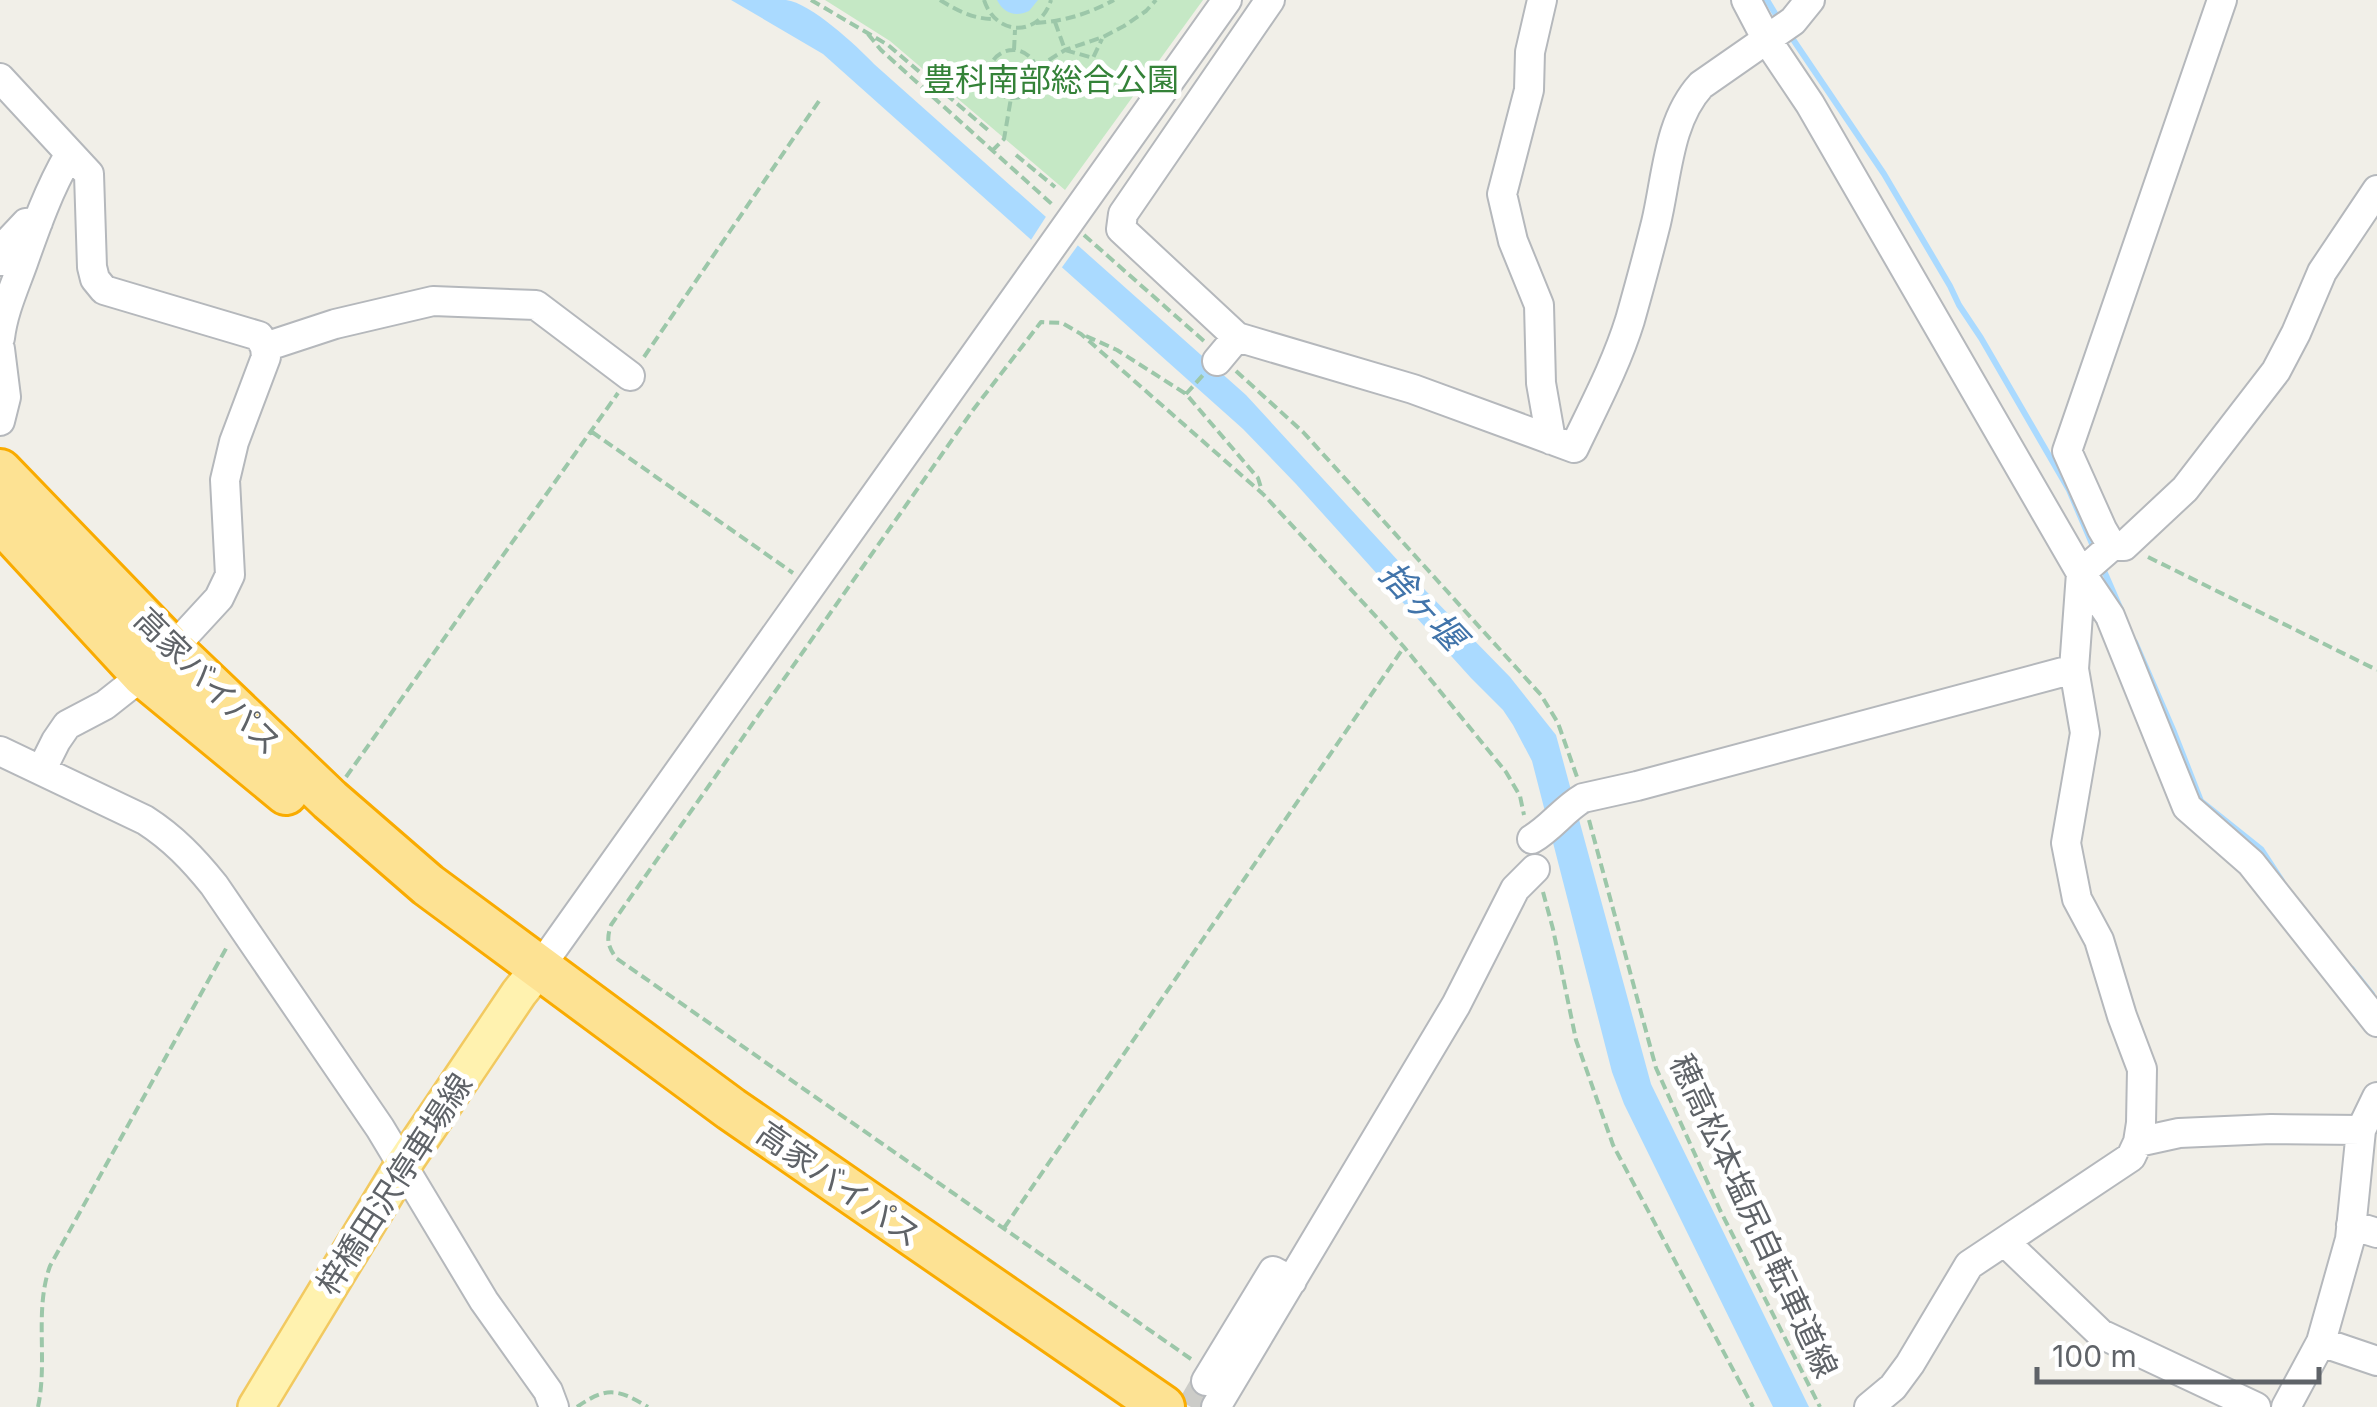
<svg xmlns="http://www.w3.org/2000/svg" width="2377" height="1407" viewBox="0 0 2377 1407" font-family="Inter,'Noto Sans JP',sans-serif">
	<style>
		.green { fill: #c5e8c5 }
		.water { fill: #aadaff }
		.pier { fill: #f1efe8 }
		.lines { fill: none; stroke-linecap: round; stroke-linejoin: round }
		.stream { stroke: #aadaff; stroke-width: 6 }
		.minor-tunnel { stroke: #ccccc8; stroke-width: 28; stroke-dasharray: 28 14; stroke-linecap: butt }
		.minor-casing { stroke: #b5b8bc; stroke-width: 32 }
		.major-casing { stroke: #f2c960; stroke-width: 40 }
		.highway-casing { stroke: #f9ab00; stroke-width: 48 }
		.path { stroke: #9cc7a9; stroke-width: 4; stroke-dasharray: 10 5; stroke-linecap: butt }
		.minor { stroke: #fff; stroke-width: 28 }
		.major { stroke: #fff2af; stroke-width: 35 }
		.highway { stroke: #fde293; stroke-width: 42 }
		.labels { text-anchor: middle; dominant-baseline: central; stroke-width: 10; stroke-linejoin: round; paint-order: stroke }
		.park-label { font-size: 32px; fill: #348238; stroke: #fff }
		.street-label { font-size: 32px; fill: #5f6368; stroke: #fff }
		.water-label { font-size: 35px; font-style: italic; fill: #4174aa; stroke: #fff }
	</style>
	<rect width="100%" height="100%" fill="#f1efe8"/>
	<path class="green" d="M 825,0 L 1203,0 L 1065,190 L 890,41 Z"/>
	<path class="water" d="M 731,0 C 749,0 769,0 786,0 C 811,3 857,46 874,64 L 1246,395 L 1424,589 L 1510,677 L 1556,735 L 1651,1084 L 1809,1407 L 1773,1407 L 1624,1104 L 1612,1072 L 1532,761 L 1513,725 L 1503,710 L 1471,678 L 1296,484 L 1243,429 L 823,54 Z
		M 997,0 L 1038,0 L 1029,11 C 1016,17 1004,14 997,0 Z"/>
	<path class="pier" d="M 1049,212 L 1081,241 L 1060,270 L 1029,243 Z"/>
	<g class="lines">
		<path class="stream" d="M 1767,0 L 1779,20
			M 1790,35 L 1884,174 L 1950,286 L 1959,305 L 1981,338 L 2069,490 L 2096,553
			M 2101,564 L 2122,612
			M 2135,642 L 2174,732 L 2201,801 L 2261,849 L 2282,881
			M 2352,969 L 2372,994"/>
		<path class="minor-tunnel" d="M 1191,1407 L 1206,1381"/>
		<g class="minor-casing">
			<path id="minor" d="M 1270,0 L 1123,214 L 1121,229 L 1237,337 L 1413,389 L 1574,448 C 1594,406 1616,365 1630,320 C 1639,288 1648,255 1656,223 C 1667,177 1668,121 1701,85 L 1793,21 L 1810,0
				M 1542,0 L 1530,52 L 1529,90 L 1502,194 L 1513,241 L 1539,305 L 1541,383 L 1551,440
				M 1746,0 L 1767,40 L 1810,104 L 2081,573 L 2110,616 L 2187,807 L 2251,863 L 2377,1022
				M 0,78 L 89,174 L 92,267 L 95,279 L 104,290 L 259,336 L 265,347 L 266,357 L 234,442 L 225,480 L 230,575 L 219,598 L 172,649 L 143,675 L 105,705 L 67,725 L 56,741 L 42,769
				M 0,261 L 10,240 L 26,223 L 38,222
				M 0,338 C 3,312 14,288 23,263 C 36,226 49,189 69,155
				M 265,347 L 335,324 L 433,301 L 536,305 L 630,376
				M 0,349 L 6,397 L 0,421
				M 1217,361 L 1237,337
				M 2112,546 L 2124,546 L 2185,489 L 2276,371 L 2296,333 L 2322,272 L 2377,190
				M 0,751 L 145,820 C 173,838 193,859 214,885 L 380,1128 L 484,1301 L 548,1391 L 554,1407
				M 1532,839 C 1551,828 1564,809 1583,798 L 1637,786 L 2074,669
				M 540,967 L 1227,0
				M 2138,1142 L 2179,1133 L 2271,1129 L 2361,1130
				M 2351,1225 L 2377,1233
				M 2005,1242 L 2101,1334 L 2256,1407
				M 2321,1342 L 2377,1361
				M 1206,1381 L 1273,1271 L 1292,1281
				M 1216,1407 L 1456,1005 L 1515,889 L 1535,869
				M 1869,1407 L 1893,1387 L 1910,1364 L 1969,1265 L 2131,1157 L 2138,1142 L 2141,1123 L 2142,1069 L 2122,1016 L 2099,940 L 2077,899 L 2066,843 L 2085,733 L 2074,669 L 2081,573 L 2112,546 L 2102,529 L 2067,451 L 2222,0
				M 2286,1407 L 2321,1342 L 2350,1239 L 2361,1130 L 2377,1097"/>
		</g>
		<g class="major-casing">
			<path id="major" d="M 256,1407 L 403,1165 L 519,993 L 540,967"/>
		</g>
		<g class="highway-casing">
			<path id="highway" d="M 0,471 L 172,649 L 330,800 L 428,885 L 731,1109 L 1163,1407
				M 0,520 L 143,675 L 286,793"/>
		</g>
		<path class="path" d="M 811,0 L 888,45 L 988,130
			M 940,0 C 958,11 973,19 994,19
			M 984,0 C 996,37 1040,37 1051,0
			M 1055,22 L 1065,50 L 1093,58 L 1102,39
			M 1036,23 C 1065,21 1088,14 1114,0
			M 868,34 L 881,50 L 1054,206
			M 1014,50 L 1015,30
			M989 74a24 24 0 1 1 48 0a24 24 0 1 1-48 0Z
			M 1036,68 L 1065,50 L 1103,37 L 1124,26 L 1146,11 L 1156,0
			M 992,151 L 1004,139 L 1011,98
			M 1016,155 L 1055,187
			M 1084,235 L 1205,342
			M 1086,336 L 1117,350 L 1186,394 L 1258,478 L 1262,491
			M 644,357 L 819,101
			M 1236,371 L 1303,432 L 1541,695 L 1558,723 L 1577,777
			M 1186,394 L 1203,375
			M 592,432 L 793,573
			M 2148,557 L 2377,670
			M 346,777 L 618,393
			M 1589,820 L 1656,1068 L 1720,1210 L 1820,1407
			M 1543,892 L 1553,929 L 1576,1040 L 1613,1145 L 1753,1407
			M 1004,1228 L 1404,647
			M 1191,1359 L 616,958 C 608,946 606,940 611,925 L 973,410 L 1041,322 L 1062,323 L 1081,334 L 1264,495 L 1404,647 L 1506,772 L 1520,796 L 1524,815
			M 38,1407 C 48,1360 34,1311 50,1266 L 228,945
			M 577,1407 C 607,1386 618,1389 648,1407"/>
		<use href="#minor" class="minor"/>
		<use href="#major" class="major"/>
		<use href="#highway" class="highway"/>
	</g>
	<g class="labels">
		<g class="park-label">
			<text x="1051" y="79">豊科南部総合公園</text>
		</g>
		<g class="street-label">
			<text transform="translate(208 681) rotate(45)">高家バイパス</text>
			<text transform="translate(394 1184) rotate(-57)">梓橋田沢停車場線</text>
			<text transform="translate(839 1184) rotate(35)">高家バイパス</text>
			<text transform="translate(1754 1216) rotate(65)">穂高松本塩尻自転車道線</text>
		</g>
		<g class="water-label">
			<text transform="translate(1423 605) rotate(47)">捨ヶ堰</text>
		</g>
	</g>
	<path d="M2037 1367v15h282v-15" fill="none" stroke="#5f6368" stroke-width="5"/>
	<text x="2052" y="1367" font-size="30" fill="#5f6368" stroke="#ffffff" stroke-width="8" paint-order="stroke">100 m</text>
</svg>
